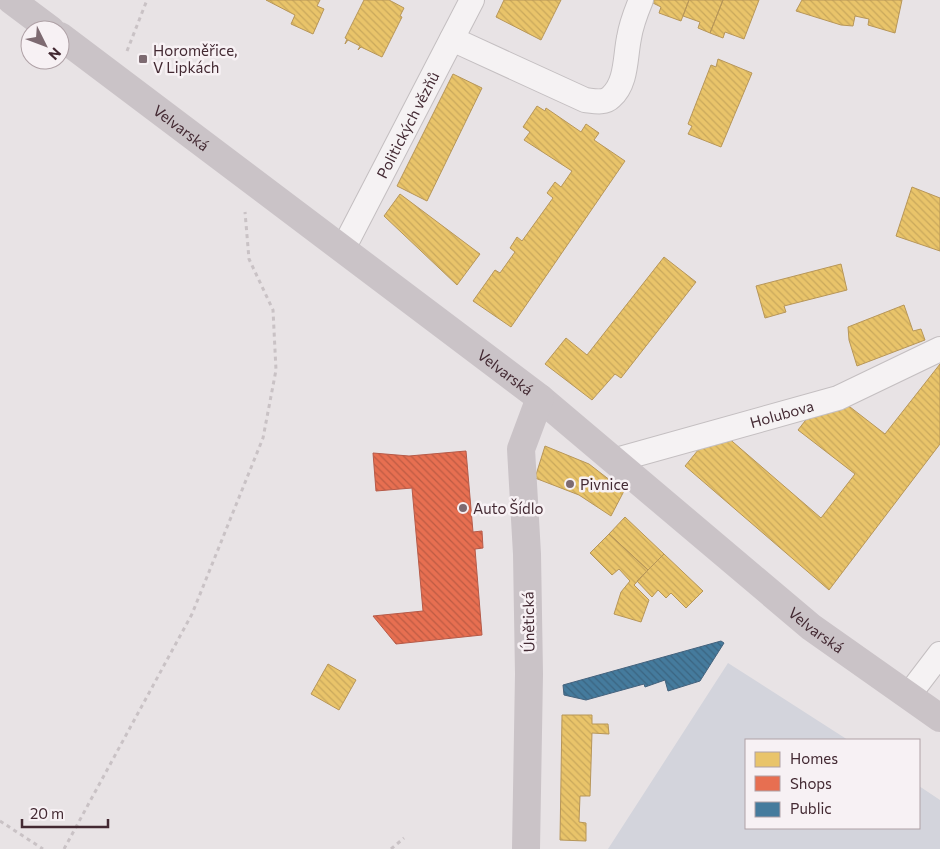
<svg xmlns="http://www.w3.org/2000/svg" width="940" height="849" viewBox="0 0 940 849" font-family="Commissioner,sans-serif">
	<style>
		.pitch { fill: #d3d4dc }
		.homes { fill: url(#homes-back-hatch); stroke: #b79659 }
		.shops { fill: url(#shops-back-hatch); stroke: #b65a48 }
		.public { fill: url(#public-back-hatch); stroke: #44627d }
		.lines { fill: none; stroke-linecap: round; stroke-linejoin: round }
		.street-casing { stroke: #c4bfc1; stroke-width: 26 }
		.path { stroke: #c9c2c5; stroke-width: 3; stroke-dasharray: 4 4; stroke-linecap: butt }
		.street { stroke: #f5f2f3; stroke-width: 24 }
		.secondary { stroke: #cac3c7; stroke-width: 28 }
		.poi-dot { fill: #7d6a71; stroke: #f7f1f4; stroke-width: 2 }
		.labels { text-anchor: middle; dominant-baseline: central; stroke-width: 5; stroke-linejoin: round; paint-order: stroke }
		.poi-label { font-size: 15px; fill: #432932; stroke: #f7f1f4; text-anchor: start }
		.street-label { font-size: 15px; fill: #432932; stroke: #f7f1f4 }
	</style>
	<defs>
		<pattern id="homes-back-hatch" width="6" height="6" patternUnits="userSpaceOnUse" patternTransform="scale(1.25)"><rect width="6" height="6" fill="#e9c46a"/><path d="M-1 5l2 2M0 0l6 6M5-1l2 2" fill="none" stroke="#c9a85c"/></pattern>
		<pattern id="shops-back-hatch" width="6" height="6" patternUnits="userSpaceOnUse" patternTransform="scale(1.25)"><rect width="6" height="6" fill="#e76f51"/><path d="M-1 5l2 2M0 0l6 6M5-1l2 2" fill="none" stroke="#bd5b44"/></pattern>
		<pattern id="public-back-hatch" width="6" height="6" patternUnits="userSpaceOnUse" patternTransform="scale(1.25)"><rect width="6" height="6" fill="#457b9d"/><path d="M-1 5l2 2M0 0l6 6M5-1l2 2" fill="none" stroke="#3b6581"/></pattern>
	</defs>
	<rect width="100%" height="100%" fill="#e8e3e5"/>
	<path class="pitch" d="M 728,663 L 848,740 L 746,740 L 746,828 L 919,828 L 919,786 L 940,800 L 940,849 L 608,849 Z"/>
	<path class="homes" d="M 266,0 L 320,0 L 317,6 L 324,9 L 313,34 L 291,24 L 295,15 Z
		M 364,0 L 389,0 L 404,8 L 400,16 L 402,17 L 382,57 L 361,47 L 358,50 L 360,46 L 348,40 L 345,44 L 347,39 L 345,38 Z
		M 504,0 L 561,0 L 541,40 L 496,17 Z
		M 647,0 L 689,0 L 681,21 L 659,13 L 661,7 Z
		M 689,0 L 723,0 L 710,33 L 698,28 L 700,22 L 683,16 Z
		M 723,0 L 759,0 L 744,39 L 725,32 L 723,38 L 710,33 Z
		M 802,0 L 902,0 L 895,33 L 868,25 L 869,19 L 855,16 L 853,26 L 841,25 L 796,11 Z
		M 718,59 L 752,73 L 721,147 L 688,134 L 692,126 L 688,124 L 711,65 L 716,67 Z
		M 453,74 L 482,88 L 427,201 L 397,186 Z
		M 537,106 L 545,111 L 546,108 L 581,132 L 586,124 L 599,133 L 594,140 L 625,161 L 511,327 L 473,301 L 495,270 L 500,273 L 515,252 L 510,248 L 517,237 L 522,241 L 553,198 L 547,193 L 555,182 L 561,187 L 572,171 L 524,140 L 530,132 L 523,127 Z
		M 912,187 L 940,198 L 940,251 L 896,236 Z
		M 400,194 L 480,254 L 457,285 L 384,216 Z
		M 664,257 L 696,282 L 621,378 L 615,374 L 592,400 L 545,364 L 566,338 L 587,355 Z
		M 841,264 L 847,290 L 784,306 L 786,312 L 765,318 L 756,286 Z
		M 904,305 L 913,331 L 921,329 L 925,340 L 857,366 L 849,340 L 848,327 Z
		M 940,364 L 940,444 L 829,590 L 685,466 L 699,449 L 726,436 L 821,518 L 855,474 L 798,430 L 816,407 L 841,400 L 885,434 Z
		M 545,446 L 589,464 L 624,491 L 611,516 L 579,495 L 535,478 Z
		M 625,517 L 664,554 L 648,570 L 609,534 Z
		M 609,534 L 648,570 L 634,585 L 649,600 L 641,622 L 614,614 L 621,592 L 630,581 L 619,569 L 612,575 L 590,553 Z
		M 664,554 L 703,591 L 686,608 L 671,593 L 666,598 L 658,590 L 652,597 L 637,581 Z
		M 328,664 L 356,680 L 339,710 L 311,694 Z
		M 562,715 L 592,715 L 592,724 L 608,724 L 609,734 L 592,733 L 590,796 L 580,796 L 579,822 L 586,823 L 586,841 L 560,840 Z"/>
	<path class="shops" d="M 466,451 L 473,532 L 482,531 L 483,548 L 475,549 L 482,635 L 396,644 L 373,616 L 423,611 L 412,488 L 376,491 L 373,453 L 409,456 Z"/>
	<path class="public" d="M 721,641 L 724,643 L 700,681 L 668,691 L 665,680 L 645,687 L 644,684 L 586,700 L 564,695 L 563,685 Z"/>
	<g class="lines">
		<g class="street-casing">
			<g id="street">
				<path d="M 452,39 L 585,100 C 594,101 604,104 611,97 C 627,83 625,57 629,38 C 631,25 636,12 641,0"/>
				<path id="s1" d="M 343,249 L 472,0"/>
				<path id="s2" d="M 616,460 L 838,398 L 940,349"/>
				<path d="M 908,696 L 940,654"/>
			</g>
		</g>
		<path class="path" d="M 127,51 L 147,0
			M 0,821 L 43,849
			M 64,849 L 192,614 L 263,438 L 276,370 L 273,310 L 249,259 L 245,212
			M 391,849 L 404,838"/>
		<use href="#street" class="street"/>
		<g class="secondary">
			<path d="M 11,0 L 51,30"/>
			<path id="s3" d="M 60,36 L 540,398 L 811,627 L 940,718"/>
			<path d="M 526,849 L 529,674 L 527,554 L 521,449 L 540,398"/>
		</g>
	</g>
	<g class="poi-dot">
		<rect x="138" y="54" width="10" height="10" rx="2.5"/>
		<circle cx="570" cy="484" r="5"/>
		<circle cx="463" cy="508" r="5"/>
	</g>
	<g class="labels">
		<g class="poi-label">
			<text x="153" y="50">Horoměřice,<tspan x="153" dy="17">V Lipkách</tspan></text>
			<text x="580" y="484">Pivnice</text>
			<text x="473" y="508">Auto Šídlo</text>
		</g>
		<g class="street-label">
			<text stroke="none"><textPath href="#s1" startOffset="140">Politických vězňů</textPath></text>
			<text stroke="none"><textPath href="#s3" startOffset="152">Velvarská</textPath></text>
			<text stroke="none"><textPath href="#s3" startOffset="558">Velvarská</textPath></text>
			<text stroke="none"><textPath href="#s2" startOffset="172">Holubova</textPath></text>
			<text transform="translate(528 622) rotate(-91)">Únětická</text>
			<text stroke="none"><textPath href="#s3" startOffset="962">Velvarská</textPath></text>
		</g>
	</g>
	<rect x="745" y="739" width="175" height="90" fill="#f7f1f4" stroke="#afa1a6"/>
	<rect x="755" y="752" width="25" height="15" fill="#e9c46a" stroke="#afa1a6"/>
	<text x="790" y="764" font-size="15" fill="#432932">Homes</text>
	<rect x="755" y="776" width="25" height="15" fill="#e76f51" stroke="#afa1a6"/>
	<text x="790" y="789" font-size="15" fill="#432932">Shops</text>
	<rect x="755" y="802" width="25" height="15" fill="#457b9d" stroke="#afa1a6"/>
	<text x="790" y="814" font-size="15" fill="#432932">Public</text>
	<g transform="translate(45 45) rotate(132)"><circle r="24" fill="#f7f1f4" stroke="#afa1a6"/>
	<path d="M0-4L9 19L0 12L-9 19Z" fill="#7d6a71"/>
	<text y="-8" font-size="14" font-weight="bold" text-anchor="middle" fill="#432932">N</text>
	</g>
	<path d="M22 819v8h86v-8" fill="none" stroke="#432932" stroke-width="2.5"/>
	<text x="30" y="819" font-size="15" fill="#432932" stroke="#f7f1f4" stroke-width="4" paint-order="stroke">20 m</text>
</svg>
